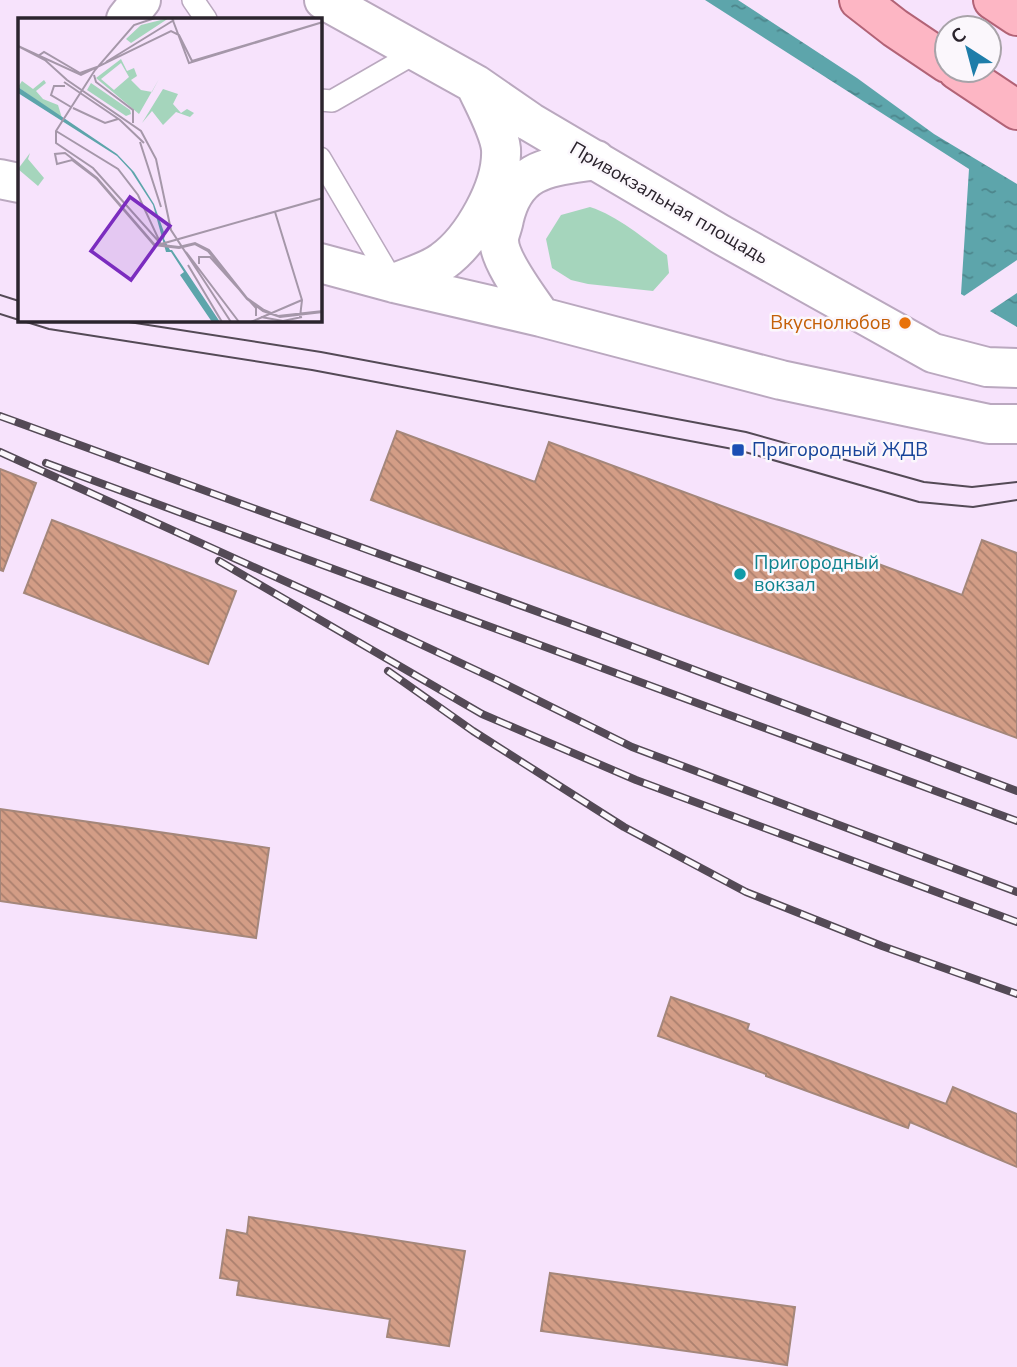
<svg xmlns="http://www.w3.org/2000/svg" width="1017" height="1367" viewBox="0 0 1017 1367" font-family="'Nunito Sans',sans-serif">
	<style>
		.green { fill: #a5d5bc }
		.water { fill: url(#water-ripples) }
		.pier { fill: #f7e3fc }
		.building { fill: url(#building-back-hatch); stroke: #a4877b; stroke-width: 2 }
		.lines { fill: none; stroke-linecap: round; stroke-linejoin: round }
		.service-casing { stroke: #baa8bf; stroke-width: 24 }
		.minor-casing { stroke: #baa8bf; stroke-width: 42 }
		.secondary-casing { stroke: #baa8bf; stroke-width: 42 }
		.primary-casing { stroke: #b26376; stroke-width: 42 }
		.service { stroke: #fff; stroke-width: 21 }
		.minor { stroke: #fff; stroke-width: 38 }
		.secondary { stroke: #fff; stroke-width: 38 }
		.primary { stroke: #fdb6c4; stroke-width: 38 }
		.tram { stroke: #544a56; stroke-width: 2 }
		.rail-casing { stroke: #544a56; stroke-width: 8 }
		.rail { stroke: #fbf7fc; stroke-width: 5; stroke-dasharray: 16; stroke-linecap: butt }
		.food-dot { fill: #e8710a; stroke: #fbf7fc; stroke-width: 2.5 }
		.transit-dot { fill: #1a4fb4; stroke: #fbf7fc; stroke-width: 2.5 }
		.culture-dot { fill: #0f9aa8; stroke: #fbf7fc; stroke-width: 2.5 }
		.labels { text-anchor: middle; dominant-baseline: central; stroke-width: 5; stroke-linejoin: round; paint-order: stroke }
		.street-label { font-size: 19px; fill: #2b242d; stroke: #fbf7fc }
		.food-label { font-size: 19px; fill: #c56008; stroke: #fbf7fc; text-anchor: end }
		.transit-label { font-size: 19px; fill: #164399; stroke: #fbf7fc; text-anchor: start }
		.culture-label { font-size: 19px; fill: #0d838f; stroke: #fbf7fc; text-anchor: start }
		.inset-road { fill: none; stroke: #a597a9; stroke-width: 2 }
		.view { fill: #7b2cbf; fill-opacity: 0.15; stroke: #7b2cbf; stroke-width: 3.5 }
		.inset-edge { fill: none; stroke: #2b242d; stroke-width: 3.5 }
	</style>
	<defs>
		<pattern id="water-ripples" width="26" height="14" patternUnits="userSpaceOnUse" patternTransform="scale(1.75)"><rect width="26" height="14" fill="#5da5ab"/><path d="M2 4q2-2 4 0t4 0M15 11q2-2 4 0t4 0" fill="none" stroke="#4d868c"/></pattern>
		<pattern id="building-back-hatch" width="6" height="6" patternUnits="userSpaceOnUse" patternTransform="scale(1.75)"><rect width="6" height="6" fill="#d39d86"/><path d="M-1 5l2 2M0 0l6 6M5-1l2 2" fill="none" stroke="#ab806e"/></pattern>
	</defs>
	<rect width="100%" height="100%" fill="#f7e3fc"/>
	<path class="green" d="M 590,207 C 618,216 643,238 667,255 L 669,273 L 653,291 L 588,284 L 571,280 L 552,268 L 546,239 L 561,215 Z"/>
	<path class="water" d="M 705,0 L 738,0 L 857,78 L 934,134 L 1017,184 L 1017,327 L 961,294 L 969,169 Z"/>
	<path class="pier" d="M 1017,260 L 1017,293 L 987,313 L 961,298 Z"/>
	<path class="building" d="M 397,431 L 535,482 L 549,442 L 962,595 L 982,540 L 1017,553 L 1017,738 L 371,500 Z
		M 0,469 L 36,483 L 3,571 L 0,570 Z
		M 52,520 L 236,591 L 208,664 L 24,593 Z
		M 0,809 L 269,848 L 256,938 L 0,901 Z
		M 671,997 L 749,1024 L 747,1030 L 946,1104 L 953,1087 L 1017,1114 L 1017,1167 L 910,1122 L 908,1128 L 766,1076 L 766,1074 L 658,1036 Z
		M 249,1217 L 465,1251 L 449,1346 L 387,1337 L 390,1319 L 237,1295 L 239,1281 L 220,1278 L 227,1230 L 247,1234 Z
		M 550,1273 L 795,1307 L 787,1365 L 541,1331 Z"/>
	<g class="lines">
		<g class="service-casing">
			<path id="service" d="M 193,0 L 206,19
				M 320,100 L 332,101 L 417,52
				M 320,158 L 393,282"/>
		</g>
		<g class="minor-casing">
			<path id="minor" d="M 126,19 L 141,0"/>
		</g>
		<g class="secondary-casing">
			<path id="secondary" d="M 324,0 L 475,84 L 530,122 L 720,234 L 933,353 L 987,367 L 1017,368
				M 0,179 L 19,183
				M 320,263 L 394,283 L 541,317 L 781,380 L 989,424 L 1017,424
				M 394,283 C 409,277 430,271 443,261 C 472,240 503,187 501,149 C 499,130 483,102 475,84
				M 541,317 C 529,299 499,261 499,240 C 499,234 503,226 504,219 C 516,167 550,167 596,160"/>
		</g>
		<g class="primary-casing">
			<path id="primary" d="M 859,0 L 895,28 L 947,63
				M 993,0 L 1017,16
				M 957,70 L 1017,110"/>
		</g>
		<use href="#service" class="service"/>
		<use href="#minor" class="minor"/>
		<use href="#secondary" class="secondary"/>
		<use href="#primary" class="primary"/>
		<path class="tram" d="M 0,295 L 19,301
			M 0,314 L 19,320
			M 20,320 L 49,329 L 312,370 L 738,450 L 919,502 L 973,507 L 1017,500
			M 116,320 L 321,352 L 746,432 L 924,482 L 972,487 L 1017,482"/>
		<g class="rail-casing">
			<path id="rail" d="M 0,416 L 599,634 L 1017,791
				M 0,452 L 322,598 L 497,680 L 632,747 L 1017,892
				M 46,463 L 1017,821
				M 219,561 L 482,714 L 636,780 L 1017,922
				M 388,671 L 473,731 L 624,827 L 746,892 L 882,946 L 1017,994"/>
		</g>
		<use href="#rail" class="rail"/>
	</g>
	<circle class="food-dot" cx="905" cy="323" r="7"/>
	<rect class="transit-dot" x="731" y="443" width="14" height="14" rx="3.5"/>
	<circle class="culture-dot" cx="740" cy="574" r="7"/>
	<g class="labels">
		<g class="street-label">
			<text transform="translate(669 203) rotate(30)">Привокзальная площадь</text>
		</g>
		<g class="food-label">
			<text x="891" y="323">Вкуснолюбов</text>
		</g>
		<g class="transit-label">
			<text x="752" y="450">Пригородный ЖДВ</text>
		</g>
		<g class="culture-label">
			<text x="754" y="563">Пригородный<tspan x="754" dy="22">вокзал</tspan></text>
		</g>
	</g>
	<g transform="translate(18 18)">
		<rect width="304" height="304" fill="#f7e3fc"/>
		<path d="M 151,0 L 113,25 L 108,21 L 123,7 ZM 103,41 L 109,53 L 116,50 L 119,58 L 113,62 L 123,72 L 134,74 L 141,61 L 121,96 L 78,60 ZM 103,45 L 111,59 L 96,72 L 83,61 ZM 73,65 L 112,92 L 113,96 L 108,98 L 69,72 ZM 12,135 L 10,141 L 26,160 L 20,168 L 0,151 Z" fill="#a5d5bc" fill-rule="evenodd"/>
		<path d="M 26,62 L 28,65 L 18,73 L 25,81 L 40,87 L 44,100 L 0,69 L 4,63 L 15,71 ZM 145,71 L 160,76 L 155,86 L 163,95 L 169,91 L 176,95 L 172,99 L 158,94 L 145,107 L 134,93 L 124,105 Z" fill="#a5d5bc"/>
		<path d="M 0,69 L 99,136 L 116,154 L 136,186 L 147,217 L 146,221 L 152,232 L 154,232 L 202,304 L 194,304 L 162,257 L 166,254 L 153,234 L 148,234 L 135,187 L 113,153 L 99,138 L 0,75 Z" fill="#5da5ab"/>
		<path class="inset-road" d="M 137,0 L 116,7 L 77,52 L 38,113 L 38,125 L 75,150 L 143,226 L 305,180M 154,0 L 171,45 L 305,4M 0,28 L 27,42 L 49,62 L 123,113 L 138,141 L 153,212 L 213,304M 0,28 L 63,57 L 153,13 L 161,17 L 174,43 L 305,4M 20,38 L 26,34 L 62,55 L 79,49M 88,44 L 156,2M 76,57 L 78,64 L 115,92 L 115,105M 46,64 L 102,102 L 126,125M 47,68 L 36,68 L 33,77 L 53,89M 55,90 L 87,105 L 100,101M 38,113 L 100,151 L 120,177 L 141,222M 122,124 L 143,189M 257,194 L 284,282 L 282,299M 168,234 L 221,304M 181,246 L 181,239 L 192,239 L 238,290 L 238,298M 170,247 L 204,304M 305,293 L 260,298 L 246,292 L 229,280 L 191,232 L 177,225 L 161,229 L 136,226 L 79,160 L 47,135 L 37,136 L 39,146 L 54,142 L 79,161 L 136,227 L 161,230 L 177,226 L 190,233 L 229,281 L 245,293 L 262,299 L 305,294M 243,299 L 265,303 L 284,299M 233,304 L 284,282"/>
		<path class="view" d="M 112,179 L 152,208 L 113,262 L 73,233 Z"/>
		<rect width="304" height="304" class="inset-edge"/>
	</g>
	<g transform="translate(968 49) rotate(324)"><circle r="33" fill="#fbf7fc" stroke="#a8a3a9" stroke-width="2"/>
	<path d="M0-5L12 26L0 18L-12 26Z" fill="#1e7da9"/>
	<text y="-10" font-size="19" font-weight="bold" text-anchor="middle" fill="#2b242d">С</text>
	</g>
</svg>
